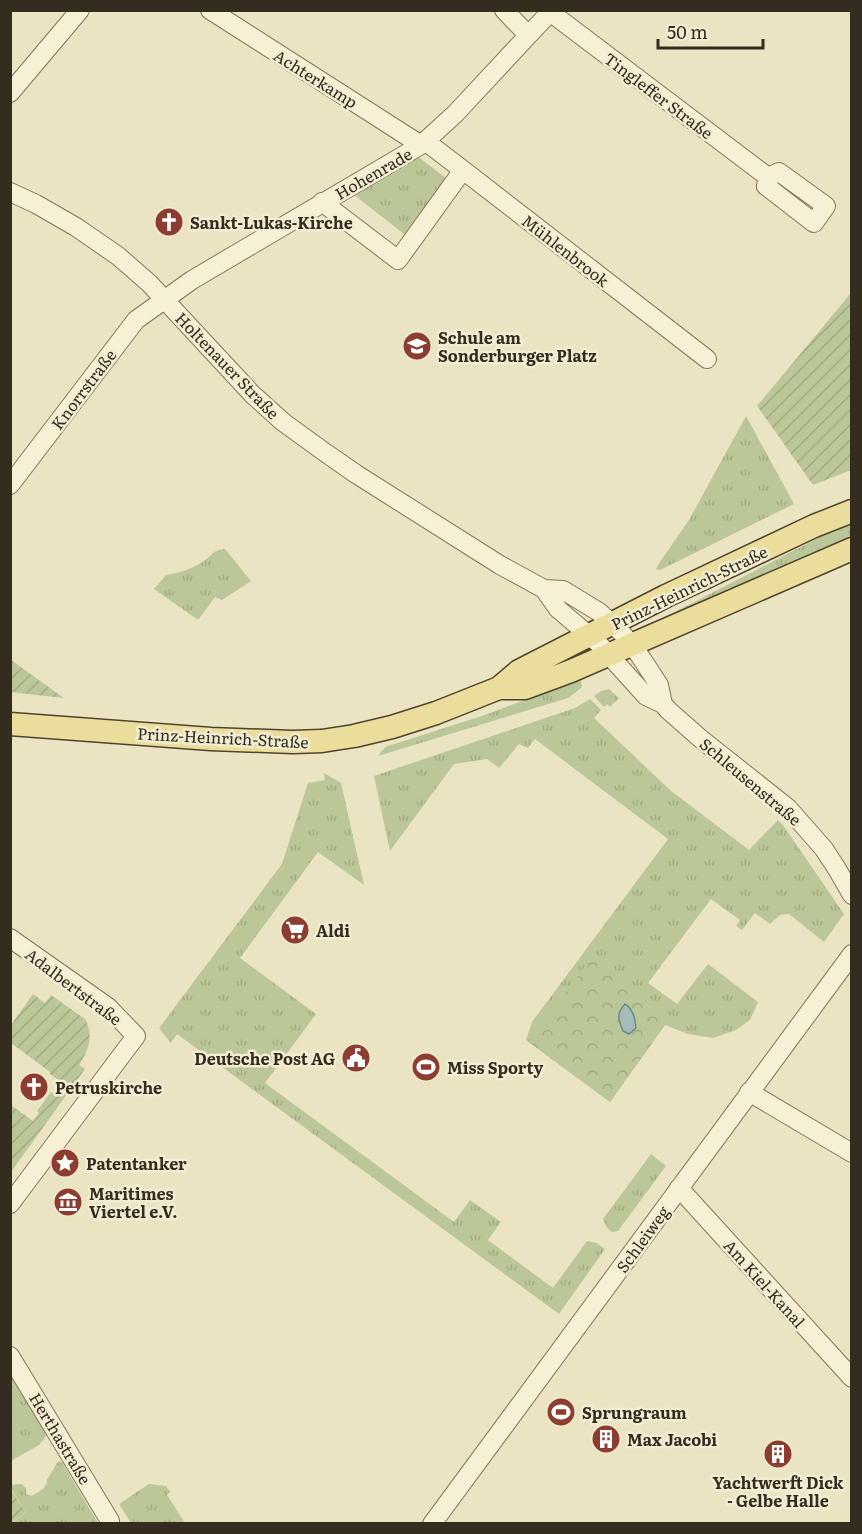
<svg xmlns="http://www.w3.org/2000/svg" width="862" height="1534" viewBox="0 0 862 1534" font-family="Literata,serif">
	<style>
		.grass { fill: url(#grass-tufts) }
		.forest { fill: url(#forest-crowns) }
		.garden { fill: url(#garden-furrows) }
		.water { fill: #a5bdba; stroke: #6c8b87; stroke-width: 1.5 }
		.lines { fill: none; stroke-linecap: round; stroke-linejoin: round }
		.minor-casing { stroke: #83765b; stroke-width: 20 }
		.major-casing { stroke: #51442f; stroke-width: 25 }
		.minor { stroke: #f6f1d5; stroke-width: 18 }
		.major { stroke: #ebde9d; stroke-width: 22 }
		.labels { text-anchor: middle; dominant-baseline: central; stroke-width: 5; stroke-linejoin: round; paint-order: stroke }
		.street-label { font-size: 16px; fill: #342c1e; stroke: #f2edd2 }
		.poi-label { font-size: 16px; font-weight: bold; fill: #342c1e; stroke: #f2edd2; text-anchor: start }
	</style>
	<defs>
		<pattern id="grass-tufts" width="24" height="20" patternUnits="userSpaceOnUse" patternTransform="scale(1.5)"><rect width="24" height="20" fill="#bbc798"/><path d="M3 7l-1-3M5 7V3M7 7l1-3M15 17l-1-3M17 17v-4M19 17l1-3" fill="none" stroke="#a1ab83"/></pattern>
		<pattern id="forest-crowns" width="20" height="18" patternUnits="userSpaceOnUse" patternTransform="scale(1.5)"><rect width="20" height="18" fill="#bbc798"/><path d="M2 6a3 3 0 1 1 6 0M12 15a3 3 0 1 1 6 0" fill="none" stroke="#a1ab83"/></pattern>
		<pattern id="garden-furrows" width="10" height="10" patternUnits="userSpaceOnUse" patternTransform="scale(1.5)"><rect width="10" height="10" fill="#bbc798"/><path d="M-1 1l2-2M0 10L10 0M9 11l2-2" fill="none" stroke="#a1ab83"/></pattern>
	</defs>
	<rect width="100%" height="100%" fill="#eae4c3"/>
	<path class="grass" d="M 416,155 L 451,182 L 409,238 L 353,194 Z
		M 746,416 L 794,504 L 660,570 L 656,569 L 660,562 L 689,520 Z
		M 851,521 L 851,538 L 670,619 L 669,615 Z
		M 225,549 L 251,581 L 222,600 L 215,597 L 198,620 L 154,589 L 166,575 C 180,573 192,569 204,561 C 214,554 211,551 225,549 Z
		M 580,679 L 582,685 L 581,688 L 568,698 L 378,756 L 385,747 L 485,715 Z
		M 609,689 L 619,698 L 610,707 L 607,704 L 604,707 L 594,696 L 601,691 Z
		M 590,699 L 601,710 L 594,718 L 670,790 L 749,850 L 778,820 L 783,825 L 844,914 L 824,942 L 789,914 L 780,915 L 770,924 L 755,913 L 742,930 L 736,926 L 740,920 L 711,899 L 648,983 L 677,1004 L 708,964 L 758,1002 L 750,1020 L 736,1030 L 713,1038 L 688,1034 L 665,1025 L 610,1102 L 526,1040 L 532,1022 L 668,839 L 535,739 L 528,748 L 519,744 L 499,768 L 487,759 L 454,764 L 390,851 L 374,776 L 575,708 Z
		M 324,773 L 341,783 L 364,885 L 318,852 L 240,958 L 316,1014 L 265,1083 L 454,1222 L 470,1200 L 501,1222 L 488,1240 L 553,1288 L 587,1241 L 596,1243 L 605,1249 L 559,1314 L 177,1034 L 171,1043 L 159,1028 L 282,864 L 308,783 L 325,780 Z
		M 651,1154 L 666,1166 L 618,1231 L 612,1232 L 607,1228 L 603,1219 Z
		M 10,1368 L 45,1424 L 46,1436 L 39,1445 L 11,1461 Z
		M 60,1461 L 63,1464 L 98,1523 L 11,1524 L 26,1512 L 11,1489 L 11,1485 L 22,1484 L 26,1488 L 26,1494 L 32,1496 C 38,1492 48,1488 47,1480 L 57,1463 Z
		M 149,1484 L 166,1486 L 170,1492 L 167,1495 L 185,1523 L 131,1523 L 119,1504 Z"/>
	<path class="forest" d="M 590,960 L 595,963 L 609,966 L 665,1025 L 610,1102 L 529,1042 Z"/>
	<path class="garden" d="M 851,293 L 851,470 L 813,485 L 757,406 Z
		M 10,660 L 11,660 L 64,698 L 11,692 Z
		M 33,994 L 45,1003 L 51,995 L 85,1019 C 94,1035 89,1050 79,1065 L 85,1069 L 11,1172 L 11,1105 L 33,1121 L 39,1113 L 37,1111 L 51,1092 L 53,1093 L 61,1082 L 50,1074 L 50,1072 L 11,1043 L 11,1025 Z
		M 10,1489 L 26,1512 L 11,1523 L 10,1523 Z"/>
	<path class="water" d="M 625,1004 C 633,1009 635,1018 636,1028 L 629,1034 L 623,1031 C 618,1019 616,1014 625,1004 Z"/>
	<g class="lines">
		<g class="minor-casing">
			<path id="minor" d="M 210,10 L 421,145
				M 504,10 L 528,35
				M 550,12 L 768,177
				M 10,93 L 80,10
				M 425,141 L 463,170 L 707,359
				M 779,172 L 826,206 L 814,223 L 766,186 L 768,177 Z
				M 10,192 L 36,204 L 76,227 L 118,256 L 149,283 L 252,394 L 283,422 L 323,451 L 356,474 L 500,565 L 544,589 L 563,590 L 599,612 L 621,632 L 640,656 L 659,685 L 663,704
				M 322,202 L 398,260 L 463,170
				M 10,485 L 136,320 L 192,280 L 421,145 L 455,114 L 552,10
				M 544,589 L 558,609 L 598,643 L 646,696 L 663,704 L 668,710 L 701,739 L 788,808 L 824,849 L 837,869 L 852,895
				M 10,938 L 108,1007 L 136,1036 L 10,1204
				M 749,1092 L 852,1153
				M 679,1188 L 852,1378
				M 10,1356 L 110,1521
				M 432,1524 L 852,954"/>
		</g>
		<g class="major-casing">
			<path id="major" d="M 499,688 L 525,688 L 571,671 L 852,549
				M 10,724 L 211,739 L 293,742 L 322,741 L 354,736 L 392,727 L 436,713 L 499,688 L 519,671 L 666,596 L 814,526 L 852,511"/>
		</g>
		<use href="#minor" class="minor"/>
		<use href="#major" class="major"/>
	</g>
	<defs>
		<g id="church-disc" transform="scale(1.5)"><circle r="9.5" fill="#8d3c30" stroke="#f2edd2"/><path d="M-1.2-6h2.4v3.5h3.3v2.4h-3.3V6h-2.4V-.1h-3.3v-2.4h3.3Z" fill="#fff"/></g>
		<g id="school-disc" transform="scale(1.5)"><circle r="9.5" fill="#8d3c30" stroke="#f2edd2"/><path d="M0-5L7-2L0 1L-7-2ZM-4 1L0 2.5L4 1V4Q0 6-4 4Z" fill="#fff"/></g>
		<g id="supermarket-disc" transform="scale(1.5)"><circle r="9.5" fill="#8d3c30" stroke="#f2edd2"/><path d="M-6-5.5h2.5l.6 2H6L4.5 2H-2.5L-4.4-4H-6ZM-1.5 3.2a1.3 1.3 0 1 0 .1 0ZM3 3.2a1.3 1.3 0 1 0 .1 0Z" fill="#fff"/></g>
		<g id="civic-disc" transform="scale(1.5)"><circle r="9.5" fill="#8d3c30" stroke="#f2edd2"/><path d="M-.6-6.5H3V-4.5H.6V-3L4-1V1h2V6H-6V1h2V-1L-.6-3ZM-1.2 2.5V6h2.4V2.5Z" fill="#fff"/></g>
		<g id="stadium-disc" transform="scale(1.5)"><circle r="9.5" fill="#8d3c30" stroke="#f2edd2"/><path d="M0-5a6.5 5 0 1 0 0 10a6.5 5 0 1 0 0-10ZM-3.5-1.8h7v3.6h-7Z" fill="#fff"/></g>
		<g id="sight-disc" transform="scale(1.5)"><circle r="9.5" fill="#8d3c30" stroke="#f2edd2"/><path d="M0-6L1.8-2.2L6-1.7L2.9 1.2L3.7 5.4L0 3.3L-3.7 5.4L-2.9 1.2L-6-1.7L-1.8-2.2Z" fill="#fff"/></g>
		<g id="museum-disc" transform="scale(1.5)"><circle r="9.5" fill="#8d3c30" stroke="#f2edd2"/><path d="M0-6L6-3V-2H-6V-3ZM-5-1h2V3h-2ZM-1-1h2V3h-2ZM3-1h2V3H3ZM-6 4H6V6H-6Z" fill="#fff"/></g>
		<g id="building-disc" transform="scale(1.5)"><circle r="9.5" fill="#8d3c30" stroke="#f2edd2"/><path d="M-4-6H4V6H1V3H-1V6H-4ZM-2.5-4.3h1.7v1.8h-1.7ZM.8-4.3h1.7v1.8H.8ZM-2.5-1h1.7V.8h-1.7ZM.8-1h1.7V.8H.8Z" fill="#fff"/></g>
	</defs>
	<g fill-rule="evenodd">
		<use href="#church-disc" x="169" y="222"/>
		<use href="#school-disc" x="417" y="346"/>
		<use href="#supermarket-disc" x="295" y="930"/>
		<use href="#civic-disc" x="356" y="1058"/>
		<use href="#stadium-disc" x="426" y="1067"/>
		<use href="#church-disc" x="34" y="1087"/>
		<use href="#sight-disc" x="65" y="1163"/>
		<use href="#museum-disc" x="68" y="1202"/>
		<use href="#stadium-disc" x="561" y="1412"/>
		<use href="#building-disc" x="606" y="1439"/>
		<use href="#building-disc" x="778" y="1454"/>
	</g>
	<g class="labels">
		<g class="street-label">
			<text transform="translate(316 78) rotate(32)">Achterkamp</text>
			<text transform="translate(659 95) rotate(37)">Tingleffer Straße</text>
			<text transform="translate(373 173) rotate(-30)">Hohenrade</text>
			<text transform="translate(566 250) rotate(38)">Mühlenbrook</text>
			<text transform="translate(228 365) rotate(46)">Holtenauer Straße</text>
			<text transform="translate(83 389) rotate(-53)">Knorrstraße</text>
			<text transform="translate(689 587) rotate(-26)">Prinz-Heinrich-Straße</text>
			<text transform="translate(223 737) rotate(3)">Prinz-Heinrich-Straße</text>
			<text transform="translate(751 781) rotate(40)">Schleusenstraße</text>
			<text transform="translate(74 986) rotate(37)">Adalbertstraße</text>
			<text transform="translate(642 1239) rotate(-54)">Schleiweg</text>
			<text transform="translate(765 1283) rotate(48)">Am Kiel-Kanal</text>
			<text transform="translate(61 1438) rotate(59)">Herthastraße</text>
		</g>
		<g class="poi-label">
			<text x="190" y="222">Sankt-Lukas-Kirche</text>
			<text x="438" y="337">Schule am<tspan x="438" dy="18">Sonderburger Platz</tspan></text>
			<text x="316" y="930">Aldi</text>
			<text x="335" y="1058" text-anchor="end">Deutsche Post AG</text>
			<text x="447" y="1067">Miss Sporty</text>
			<text x="55" y="1087">Petruskirche</text>
			<text x="86" y="1163">Patentanker</text>
			<text x="89" y="1193">Maritimes<tspan x="89" dy="18">Viertel e.V.</tspan></text>
			<text x="582" y="1412">Sprungraum</text>
			<text x="627" y="1439">Max Jacobi</text>
			<text x="778" y="1482" text-anchor="middle">Yachtwerft Dick<tspan x="778" dy="18">- Gelbe Halle</tspan></text>
		</g>
	</g>
	<rect width="862" height="1534" fill="none" stroke="#342c1e" stroke-width="24"/>
	<path d="M658 39v9h105v-9" fill="none" stroke="#342c1e" stroke-width="3"/>
	<text x="667" y="39" font-size="18" fill="#342c1e" stroke="#f2edd2" stroke-width="4.5" paint-order="stroke">50 m</text>
</svg>
